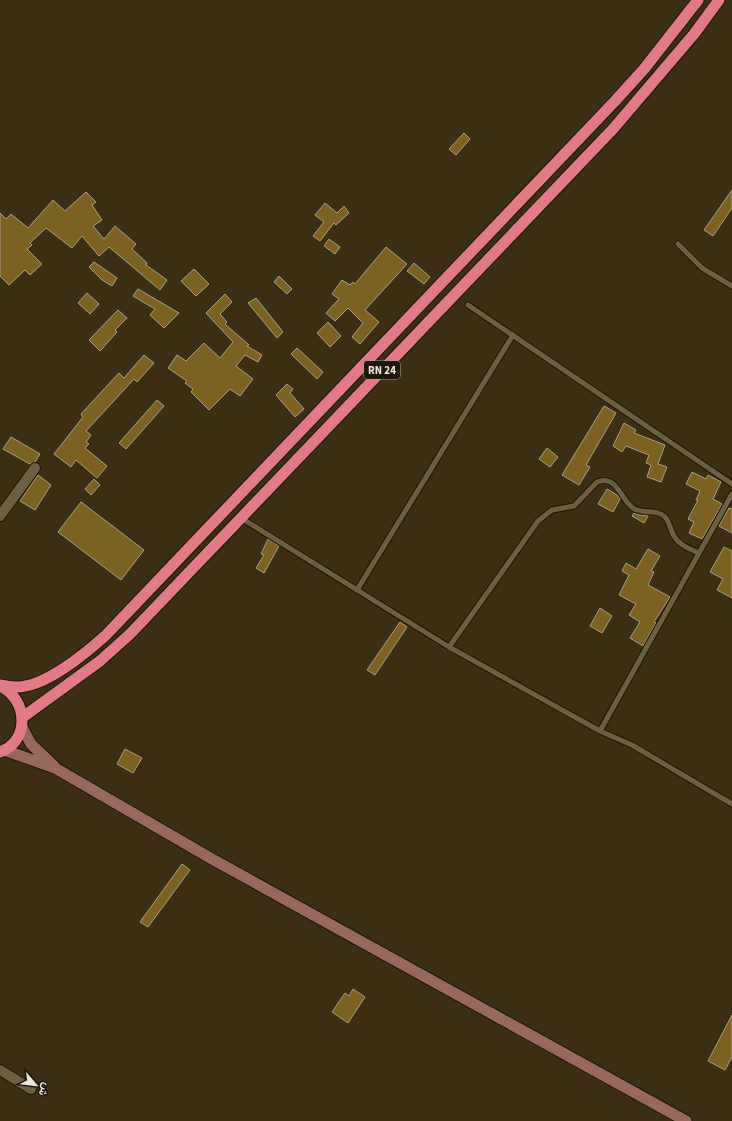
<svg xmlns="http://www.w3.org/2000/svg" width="732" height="1121" viewBox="0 0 732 1121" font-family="'Source Sans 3',Vazirmatn,sans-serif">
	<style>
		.building { fill: #7b6122; stroke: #ac9e82 }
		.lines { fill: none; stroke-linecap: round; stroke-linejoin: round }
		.service-casing { stroke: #211600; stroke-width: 7 }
		.minor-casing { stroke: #211600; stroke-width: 12 }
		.secondary-casing { stroke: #211600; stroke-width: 13 }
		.trunk-casing { stroke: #211600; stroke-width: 13 }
		.service { stroke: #6b5f44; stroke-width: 5 }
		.minor { stroke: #6b5f44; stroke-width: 10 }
		.secondary { stroke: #97695d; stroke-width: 11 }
		.trunk { stroke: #e07a87; stroke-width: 11 }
		.labels { text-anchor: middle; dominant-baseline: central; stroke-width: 3; stroke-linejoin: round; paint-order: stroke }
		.shield { fill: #1d180d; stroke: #afa99b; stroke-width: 1 }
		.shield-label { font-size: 11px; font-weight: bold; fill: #eee7d8 }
	</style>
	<rect width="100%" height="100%" fill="#3a2f15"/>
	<path class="building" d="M 464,133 L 470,139 L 456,155 L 449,149 Z
		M 732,190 L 732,208 L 713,236 L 704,230 Z
		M 86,192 L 96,202 L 92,205 L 102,220 L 93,226 L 104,239 L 115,226 L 136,244 L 132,249 L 147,263 L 146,265 L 167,280 L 160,290 L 109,247 L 99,256 L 82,236 L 72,248 L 46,228 L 30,243 L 32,245 L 27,249 L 42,264 L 30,275 L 25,270 L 9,285 L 0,276 L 0,213 L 6,219 L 11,214 L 28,228 L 53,200 L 65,211 Z
		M 325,203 L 337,213 L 344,206 L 349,213 L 336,225 L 334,223 L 320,241 L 313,236 L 324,222 L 315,215 Z
		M 329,239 L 340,247 L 335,254 L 324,246 Z
		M 386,247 L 407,264 L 365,310 L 379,322 L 360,344 L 352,337 L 363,323 L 348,308 L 335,321 L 326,313 L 339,299 L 332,294 L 342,280 L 350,285 L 353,282 L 355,284 Z
		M 94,262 L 117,278 L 112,286 L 102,280 L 89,267 Z
		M 414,263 L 430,277 L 424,284 L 407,271 Z
		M 194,269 L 209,284 L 196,296 L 181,281 Z
		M 279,276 L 292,289 L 287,294 L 274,282 Z
		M 138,289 L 179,313 L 164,328 L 150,315 L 155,309 L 133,296 Z
		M 87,293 L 99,304 L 90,314 L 78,303 Z
		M 225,294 L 232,302 L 220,314 L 227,322 L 225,324 L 249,345 L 247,346 L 262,355 L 258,362 L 245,355 L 236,366 L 253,379 L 240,396 L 230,389 L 209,410 L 191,392 L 193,389 L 185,383 L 187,381 L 168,368 L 177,355 L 186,361 L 204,343 L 220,358 L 233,342 L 206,313 Z
		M 256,298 L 283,332 L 277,338 L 248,303 Z
		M 118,310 L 127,318 L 115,330 L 117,332 L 100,351 L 89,340 Z
		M 328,322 L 341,336 L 330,347 L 317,333 Z
		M 297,348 L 323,372 L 317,379 L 291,354 Z
		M 144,355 L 154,363 L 137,382 L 134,379 L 86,431 L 91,435 L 86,442 L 89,444 L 85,448 L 107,466 L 97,478 L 76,460 L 71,467 L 54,454 L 83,417 L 81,414 L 119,373 L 124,378 Z
		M 287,384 L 293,389 L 290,393 L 304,409 L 295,417 L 276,395 Z
		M 157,400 L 164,406 L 126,449 L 119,443 Z
		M 604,406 L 616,413 L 586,465 L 590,467 L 579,485 L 562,475 Z
		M 624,423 L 636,430 L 634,433 L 665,445 L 658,464 L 667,467 L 661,482 L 647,477 L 651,465 L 646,463 L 649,455 L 626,446 L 622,452 L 613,446 Z
		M 11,437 L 40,454 L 35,462 L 30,464 L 3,449 Z
		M 547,448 L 558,457 L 550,467 L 539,459 Z
		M 692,472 L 706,479 L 708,475 L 721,482 L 713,499 L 722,504 L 702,539 L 689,533 L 694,522 L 688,519 L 698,500 L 696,500 L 700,491 L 686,484 Z
		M 38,475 L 51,485 L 35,510 L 20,501 Z
		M 94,479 L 100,485 L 91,495 L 85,489 Z
		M 607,489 L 617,495 L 620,499 L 613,512 L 598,504 Z
		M 81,502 L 144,550 L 121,580 L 58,532 Z
		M 729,508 L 732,509 L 732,533 L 719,526 Z
		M 634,513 L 640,515 L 648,516 L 644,523 L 632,516 Z
		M 268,539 L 279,546 L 264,573 L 256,568 L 264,555 L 261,554 Z
		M 724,547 L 732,551 L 732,598 L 717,590 L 723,579 L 710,572 Z
		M 648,549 L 660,556 L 651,571 L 654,572 L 648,585 L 670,597 L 654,622 L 656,623 L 643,646 L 630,638 L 640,622 L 629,615 L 636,604 L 619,595 L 629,575 L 622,571 L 626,563 L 636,569 Z
		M 600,608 L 612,616 L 602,633 L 590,626 Z
		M 400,622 L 407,627 L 375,675 L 367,670 Z
		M 125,749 L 142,758 L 133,773 L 117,764 Z
		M 182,864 L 190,870 L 148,927 L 140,922 Z
		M 353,989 L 365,997 L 348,1023 L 332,1012 L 345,993 L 349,996 Z
		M 732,1015 L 732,1057 L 725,1070 L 708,1061 Z"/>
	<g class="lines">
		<g class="service-casing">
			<path id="service" d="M 678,244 L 702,268 L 732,286
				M 468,305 L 732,484
				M 732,494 L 600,731 L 632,745 L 732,804
				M 241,518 L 449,647 L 600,731
				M 357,590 L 513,335
				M 449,647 L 538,521 L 552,510 L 574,506 L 597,482 C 617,474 620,499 633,508 C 643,515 656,508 665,517 C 670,522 670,530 674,536 C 679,545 690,549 699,553"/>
		</g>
		<g class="minor-casing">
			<path id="minor" d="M 0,516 L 35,468
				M 0,1070 L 31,1089"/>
		</g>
		<g class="secondary-casing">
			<path id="secondary" d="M 22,727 L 31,744 L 54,766
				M 4,750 L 55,768 L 212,859 L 686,1121"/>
		</g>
		<g class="trunk-casing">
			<path id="trunk" d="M 0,685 C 5,686 10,687 16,687 C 44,688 86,653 106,635 L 615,101 L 644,69 L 698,0
				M 23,717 L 100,661 L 130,634 L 174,588 L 613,129 L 694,34 L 719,0
				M 0,752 C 30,741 28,701 2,687"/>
		</g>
		<use href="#service" class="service"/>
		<use href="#minor" class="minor"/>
		<use href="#secondary" class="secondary"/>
		<use href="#trunk" class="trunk"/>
	</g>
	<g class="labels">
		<rect class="shield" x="364" y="361" width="36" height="18" rx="3"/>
		<g class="shield-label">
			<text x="382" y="370">RN 24</text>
		</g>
	</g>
	<g transform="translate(36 1085) rotate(118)" stroke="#1d180d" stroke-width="3" paint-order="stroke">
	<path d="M0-3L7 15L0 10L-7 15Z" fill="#eee7d8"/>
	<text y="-6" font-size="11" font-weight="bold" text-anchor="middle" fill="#eee7d8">ش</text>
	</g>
</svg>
